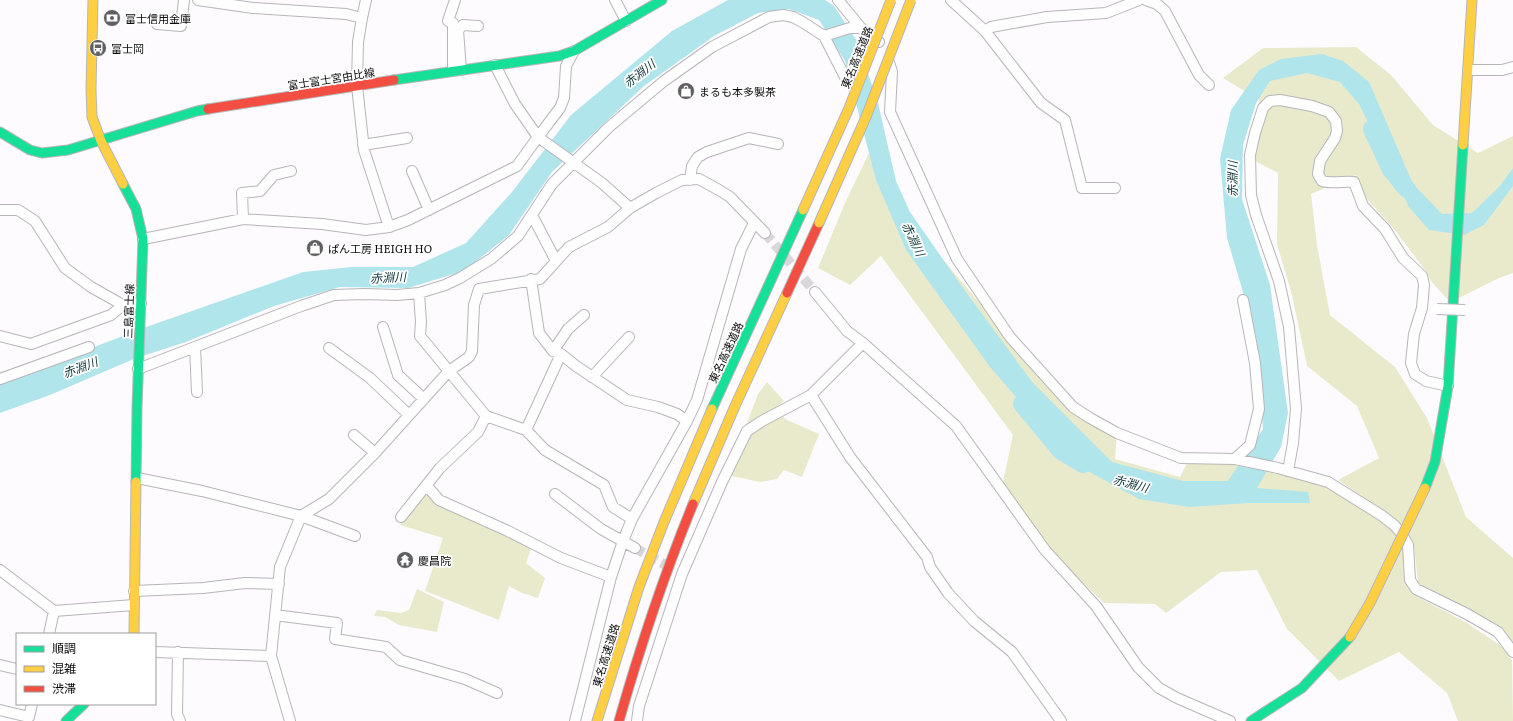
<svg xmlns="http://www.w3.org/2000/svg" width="1513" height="721" viewBox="0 0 1513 721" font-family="Literata,'Noto Sans JP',serif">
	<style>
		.green { fill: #e9eacc }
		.water { fill: #b0e5ec }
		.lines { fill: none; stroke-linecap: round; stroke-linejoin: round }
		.river { stroke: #b0e5ec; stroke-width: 18 }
		.street-tunnel { stroke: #d9d7da; stroke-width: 10; stroke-dasharray: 10 5; stroke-linecap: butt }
		.street-casing { stroke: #b7b5b8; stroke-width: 12 }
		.fast-casing { stroke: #b7b5b8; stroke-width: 11 }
		.slow-casing { stroke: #b7b5b8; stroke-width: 11 }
		.jam-casing { stroke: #b7b5b8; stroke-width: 11 }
		.street { stroke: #fffeff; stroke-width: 10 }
		.fast { stroke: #16e098; stroke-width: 9 }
		.slow { stroke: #ffcf43; stroke-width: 9 }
		.jam { stroke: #f24e42; stroke-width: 9 }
		.street-bridge-casing { stroke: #b7b5b8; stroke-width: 12; stroke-linecap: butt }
		.slow-bridge-casing { stroke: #b7b5b8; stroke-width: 11; stroke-linecap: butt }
		.street-bridge { stroke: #fffeff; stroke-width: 10 }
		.slow-bridge { stroke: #ffcf43; stroke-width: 9 }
		.labels { text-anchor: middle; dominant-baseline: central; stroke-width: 3.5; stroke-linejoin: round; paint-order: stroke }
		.poi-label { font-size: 11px; fill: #0c0b0d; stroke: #fff; text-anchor: start }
		.street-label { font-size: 11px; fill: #0c0b0d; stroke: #fff }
		.water-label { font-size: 12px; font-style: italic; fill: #0d3337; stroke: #fff }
	</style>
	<rect width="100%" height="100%" fill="#fdfbfe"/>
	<path class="green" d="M 1356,47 L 1391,75 L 1433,125 L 1478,153 L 1513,136 L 1513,273 L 1499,278 L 1455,300 L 1447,299 L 1431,281 L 1425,270 L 1394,229 L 1367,199 L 1356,175 L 1311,194 L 1317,245 L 1330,315 L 1395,367 L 1427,418 L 1466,517 L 1513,558 L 1513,642 L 1495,623 L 1418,583 L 1414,546 L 1399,522 L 1338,480 L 1379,458 L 1357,406 L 1307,366 L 1292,295 L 1277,244 L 1278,173 L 1253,160 L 1259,100 L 1223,78 L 1263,48 Z
		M 869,153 L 889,195 L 982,306 L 1073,407 L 1117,433 L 1115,459 L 1180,477 L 1188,461 L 1262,467 L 1328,488 L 1359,506 L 1399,534 L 1404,545 L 1405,583 L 1414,595 L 1467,623 L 1504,648 L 1512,660 L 1513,721 L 1458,721 L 1447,693 L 1399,652 L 1339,681 L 1287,629 L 1257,570 L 1221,572 L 1166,613 L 1155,604 L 1104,603 L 1075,575 L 1036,534 L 1003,482 L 1013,435 L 881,256 L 850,285 L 818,268 L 845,203 Z
		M 767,382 L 784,401 L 774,410 L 787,420 L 819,434 L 802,477 L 784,470 L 777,479 L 760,482 L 727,475 L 758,394 Z
		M 426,491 L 531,548 L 526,563 L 545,578 L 538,598 L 522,593 L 509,586 L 499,620 L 425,591 L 443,538 L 400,525 Z
		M 417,589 L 444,602 L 437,632 L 399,625 L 385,617 L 374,616 L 377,610 L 401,613 L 409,610 Z"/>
	<path class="water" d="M 728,0 L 825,0 L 834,6 L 857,41 L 878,103 L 896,181 L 910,212 L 963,288 L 1033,383 L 1112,462 L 1183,481 L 1228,481 L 1263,429 L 1256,336 L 1227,238 L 1220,159 L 1231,110 L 1259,70 L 1281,59 L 1322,54 L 1343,61 L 1369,82 L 1413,184 L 1442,214 L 1472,213 L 1499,187 L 1513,168 L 1513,186 L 1484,225 L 1464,235 L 1429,230 L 1409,207 L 1359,104 L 1340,82 L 1307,73 L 1270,81 L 1256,103 L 1243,145 L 1242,199 L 1270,285 L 1288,413 L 1281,447 L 1257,488 L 1308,492 L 1310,503 L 1249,503 L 1189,507 L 1139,499 L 1073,463 L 990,367 L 906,250 L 876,180 L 845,61 L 819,20 L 789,9 L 758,13 L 714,36 L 644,86 L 552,172 L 509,235 L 464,271 L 408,288 L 340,287 L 274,306 L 186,342 L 136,358 L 50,395 L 0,413 L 0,383 L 149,326 L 303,272 L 351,267 L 413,267 L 466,243 L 512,192 L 571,115 L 672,31 Z"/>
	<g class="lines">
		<path class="river" d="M 1372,129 L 1391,170 C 1398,176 1400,183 1407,189
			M 1022,404 L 1061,451 L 1083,464"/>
		<path class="street-tunnel" d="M 765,233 L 815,292
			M 635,548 L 671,568"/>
		<g class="street-casing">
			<path id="street" d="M 198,0 L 253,8 L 346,14 L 362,18
				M 366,0 L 362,18 L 358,42 L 357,86 L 364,150 L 389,227
				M 615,0 L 626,21
				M 838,0 L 861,28 L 879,42
				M 951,0 L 985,31 L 1041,103 L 1065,120 L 1082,188 L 1115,188
				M 1146,0 L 1157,4 L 1165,11 L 1199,75 L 1209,85
				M 157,24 L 181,26 L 184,0
				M 985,31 L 991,27 L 1047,17 L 1106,13 L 1139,0
				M 824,36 L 850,28 L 861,28
				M 889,62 L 892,72 L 890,112 L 957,259 L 1010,337 L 1073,407 L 1090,418 L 1117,433 L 1181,458 L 1235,459 L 1250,445 L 1259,409 L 1255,363 L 1243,300
				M 495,65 L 515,104 L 538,137 L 602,183 L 630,208
				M 461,70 L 458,30 L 463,25 L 478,26
				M 1468,70 L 1502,70 L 1513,67
				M 453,71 L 453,23 L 448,21 L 455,0
				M 363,145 L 407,138
				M 412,171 L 429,210
				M 690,180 L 692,166 L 698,157 L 707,152 L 749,138 L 778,144
				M 0,210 L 18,210 L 35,221 L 65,268 L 91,287 L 123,305 L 141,303
				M 532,215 L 556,261
				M 243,219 L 242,193 L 260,191 L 274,175 L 291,171
				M 143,239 L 243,219 L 322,224 L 366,230 L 389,227 L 408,220 L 517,166 L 538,137 L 560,108 L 564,98 L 566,66 L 574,51
				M 531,279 L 539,333 L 553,351 L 561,354 L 576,366 L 627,400 L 658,407 L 677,414 L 687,421
				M 815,292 L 847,331 L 863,343 L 891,368 L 956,426 L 1045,550 L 1096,606 L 1138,667 L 1159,688 L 1177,698 L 1230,721
				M 419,293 L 421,322 L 420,336 L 486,416 L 526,430 L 545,450 L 604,485 L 613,507 L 632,519
				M 383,327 L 398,375 L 424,399
				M 0,336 L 31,344 L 111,315 L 123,305
				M 195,347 L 197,392
				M 329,348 L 370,378 L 409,415
				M 553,351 L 568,329 L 584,315
				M 138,369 L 301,306 L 334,295 L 364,294 L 397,295 L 419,293 L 445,285 L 460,278 L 491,259 L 518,236 L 552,184 L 609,127 L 664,81 L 712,47 L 769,17 L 783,15 L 793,17 L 804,23 L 824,36 L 846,79
				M 592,377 L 629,337
				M 0,379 L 89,347
				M 811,395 L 850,457 L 927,557 L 930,567 L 948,593 L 974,621 L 1012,652 L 1061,721
				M 526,430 L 561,354
				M 354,435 L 375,453
				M 1235,459 L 1278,468 L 1328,482 L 1381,515 L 1394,525 L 1402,534 L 1408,545 L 1410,580 L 1416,589 L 1467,614 L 1498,632 L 1513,652
				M 1288,471 L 1293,443 L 1296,409 L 1289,327 L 1279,281 L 1256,215 L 1251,195 L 1250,155 L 1255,133 L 1263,108 L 1270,101 L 1280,100 L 1312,106 L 1329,112 L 1336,121 L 1337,131 L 1335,138 L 1320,161 L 1318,174 L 1322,181 C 1332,184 1343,181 1354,182 L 1363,206 L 1385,229 L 1403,258 L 1422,276 L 1424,285 L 1422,308 L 1414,334 L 1411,363 L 1415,374 L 1426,381 L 1448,386
				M 137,478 L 202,491 L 301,516 L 355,536
				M 427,486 L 439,500 L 508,531 L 561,558 L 611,577
				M 555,494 L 601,529 L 635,548
				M 401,517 L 440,468 L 478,432 L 486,416
				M 0,570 L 54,611 L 134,605
				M 134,591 L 203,588 L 245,583 L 279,584
				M 275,615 L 337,623 L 335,639 L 386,647 L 400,660 L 465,679 L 497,693
				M 49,634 L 54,611
				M 155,652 L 271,656
				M 178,652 L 177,714 L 180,721
				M 0,665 L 17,669
				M 0,710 L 29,717 L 32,704
				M 290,721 L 271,656 L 280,567 L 301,516 L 329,499 L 375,453 L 449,371 L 469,357 L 472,351 L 474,305 L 479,289 L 540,279 L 569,247 L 608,227 L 630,208 L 656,193 L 682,180 L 699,179 L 719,190 L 730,197 L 765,233
				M 575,721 L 611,577 L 623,541 L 632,519 L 687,421 L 697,400 L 741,249 L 754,223
				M 637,721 L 639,706 L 682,574 L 722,482 L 747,431 L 762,421 L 811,395 L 863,343"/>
		</g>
		<g class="fast-casing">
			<path id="fast" d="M 394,80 L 559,56 L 574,51 L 662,0
				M 0,132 L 30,150 L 42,153 L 68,150 L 197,111 L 208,109
				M 123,184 L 136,209 L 143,239 L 137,408 L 136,482
				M 712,409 L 803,210
				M 1425,488 L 1435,462 L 1448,386 L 1463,145
				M 66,721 L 84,704
				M 1251,721 L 1302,688 L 1350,637"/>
		</g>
		<g class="slow-casing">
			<path id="slow" d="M 93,0 L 91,89 L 92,117 L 101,141 L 123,184
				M 1463,145 L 1472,0
				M 693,504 L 735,406 L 787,293
				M 134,634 L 136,482
				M 597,721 L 639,587 L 664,522 L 712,409"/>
		</g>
		<g class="jam-casing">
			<path id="jam" d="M 208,109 L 394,80
				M 787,293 L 819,223
				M 619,721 C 640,647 664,575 693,504"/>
		</g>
		<use href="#street" class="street"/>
		<use href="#fast" class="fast"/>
		<use href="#slow" class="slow"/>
		<use href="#jam" class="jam"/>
		<g class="street-bridge-casing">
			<path id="street-bridge" d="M 1437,309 L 1465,310"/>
		</g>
		<g class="slow-bridge-casing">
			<path id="slow-bridge" d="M 803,210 L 849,108 L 891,0
				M 819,223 L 866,117 L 911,0
				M 1350,637 L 1370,603 L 1425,488"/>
		</g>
		<use href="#street-bridge" class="street-bridge"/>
		<use href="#slow-bridge" class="slow-bridge"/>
	</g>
	<defs>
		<g id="bank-disc" transform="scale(0.9)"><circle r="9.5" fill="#605f61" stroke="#fff"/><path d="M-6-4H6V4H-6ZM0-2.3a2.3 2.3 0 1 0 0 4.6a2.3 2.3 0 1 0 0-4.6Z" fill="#fff"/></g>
		<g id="bus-disc" transform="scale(0.9)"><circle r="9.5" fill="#605f61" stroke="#fff"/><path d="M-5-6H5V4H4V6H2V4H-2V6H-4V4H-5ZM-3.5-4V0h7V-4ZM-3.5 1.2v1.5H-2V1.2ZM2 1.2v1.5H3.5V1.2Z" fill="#fff"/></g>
		<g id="shop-disc" transform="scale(0.9)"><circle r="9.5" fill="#605f61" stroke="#fff"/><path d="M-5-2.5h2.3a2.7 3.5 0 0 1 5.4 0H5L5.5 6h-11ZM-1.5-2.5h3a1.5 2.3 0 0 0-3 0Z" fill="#fff"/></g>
		<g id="temple-disc" transform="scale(0.9)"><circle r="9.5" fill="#605f61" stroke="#fff"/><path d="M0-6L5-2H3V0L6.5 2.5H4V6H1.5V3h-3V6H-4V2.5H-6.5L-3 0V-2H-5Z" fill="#fff"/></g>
	</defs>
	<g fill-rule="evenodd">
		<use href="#bank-disc" x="112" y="18"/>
		<use href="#bus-disc" x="98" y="48"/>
		<use href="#shop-disc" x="686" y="91"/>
		<use href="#shop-disc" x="315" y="248"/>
		<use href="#temple-disc" x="405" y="560"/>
	</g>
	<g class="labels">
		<g class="poi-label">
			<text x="125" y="18">富士信用金庫</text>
			<text x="111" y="48">富士岡</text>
			<text x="699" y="91">まるも本多製茶</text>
			<text x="328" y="248">ぱん工房 HEIGH HO</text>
			<text x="418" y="560">慶昌院</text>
		</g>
		<g class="street-label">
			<text transform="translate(856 57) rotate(-68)">東名高速道路</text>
			<text transform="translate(331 78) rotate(-9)">富士富士宮由比線</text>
			<text transform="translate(128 311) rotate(-88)">三島富士線</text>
			<text transform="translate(725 352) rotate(-65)">東名高速道路</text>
			<text transform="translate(605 655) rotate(-73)">東名高速道路</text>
		</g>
		<g class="water-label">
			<text transform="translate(639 73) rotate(-38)">赤淵川</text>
			<text transform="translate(1232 179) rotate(-90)">赤淵川</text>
			<text transform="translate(914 239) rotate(65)">赤淵川</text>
			<text transform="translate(388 277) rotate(-3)">赤淵川</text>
			<text transform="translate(80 367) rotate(-21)">赤淵川</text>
			<text transform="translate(1131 483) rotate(15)">赤淵川</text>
		</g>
	</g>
	<rect x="16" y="633" width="140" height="72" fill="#ffffff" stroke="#9e9d9e"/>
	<rect x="24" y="646" width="20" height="6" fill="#16e098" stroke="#9e9d9e"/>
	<text x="52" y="653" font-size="12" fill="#0c0b0d">順調</text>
	<rect x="24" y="666" width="20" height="6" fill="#ffcf43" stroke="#9e9d9e"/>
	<text x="52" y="673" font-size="12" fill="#0c0b0d">混雑</text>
	<rect x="24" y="686" width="20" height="6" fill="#f24e42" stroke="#9e9d9e"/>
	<text x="52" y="693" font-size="12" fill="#0c0b0d">渋滞</text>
</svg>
